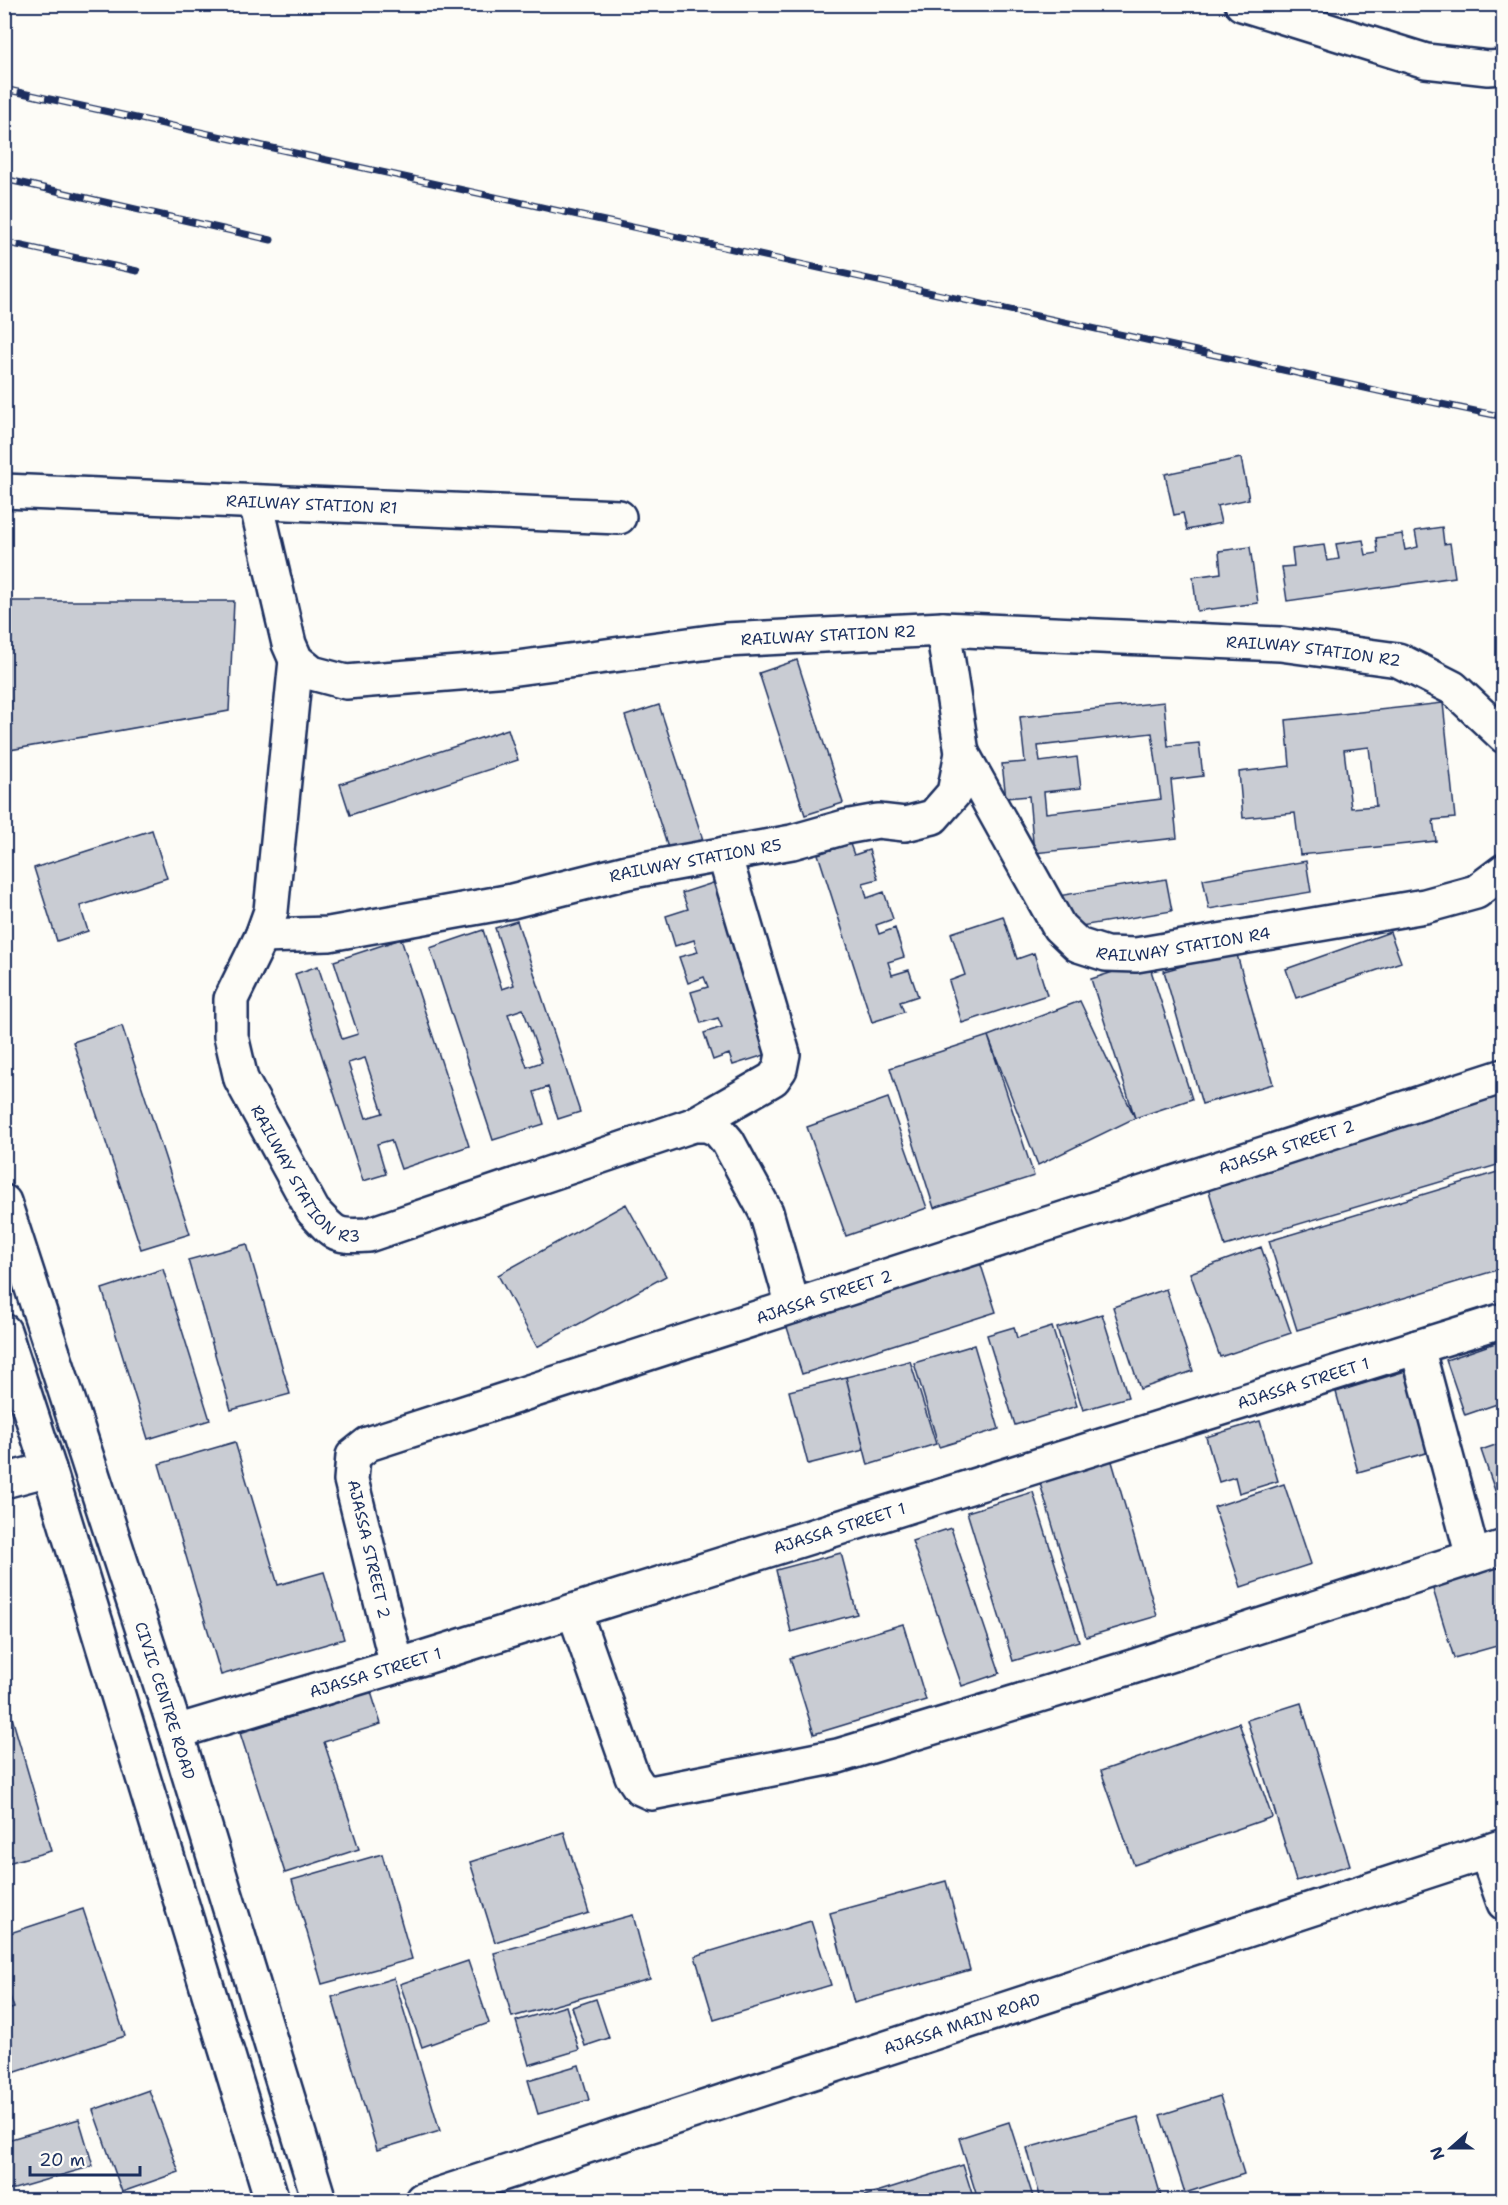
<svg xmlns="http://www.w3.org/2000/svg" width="1508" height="2205" viewBox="0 0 1508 2205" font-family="'Shantell Sans',sans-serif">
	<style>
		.building { fill: #c9ccd3; stroke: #1b2f5e; stroke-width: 1.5; fill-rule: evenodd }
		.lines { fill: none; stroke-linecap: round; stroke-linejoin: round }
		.minor-casing { stroke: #1b2f5e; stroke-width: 38 }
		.major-casing { stroke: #1b2f5e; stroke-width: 38 }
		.minor { stroke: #fdfcf7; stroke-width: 33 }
		.major { stroke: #fdfcf7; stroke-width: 33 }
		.rail-casing { stroke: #1b2f5e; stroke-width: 7 }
		.rail { stroke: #fdfcf7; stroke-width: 4.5; stroke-dasharray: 14; stroke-linecap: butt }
		.labels { text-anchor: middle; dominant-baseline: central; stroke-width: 5; stroke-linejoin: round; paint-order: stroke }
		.street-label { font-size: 16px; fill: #1b2f5e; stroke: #fdfcf7 }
	</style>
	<rect width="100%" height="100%" fill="#fdfcf7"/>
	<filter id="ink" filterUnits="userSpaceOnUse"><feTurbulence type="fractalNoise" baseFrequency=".0167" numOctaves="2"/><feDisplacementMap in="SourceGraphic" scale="12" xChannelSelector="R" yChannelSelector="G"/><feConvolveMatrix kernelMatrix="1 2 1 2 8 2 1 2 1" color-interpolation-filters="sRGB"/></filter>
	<g filter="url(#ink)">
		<path class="building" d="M 1241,458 L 1249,499 L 1217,506 L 1221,523 L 1187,530 L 1183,513 L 1174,515 L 1165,474 Z
			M 1442,527 L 1444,544 L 1450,543 L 1455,577 L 1287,601 L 1282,567 L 1294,566 L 1292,549 L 1324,545 L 1327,561 L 1339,559 L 1336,544 L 1363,540 L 1366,555 L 1378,553 L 1376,538 L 1402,534 L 1405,550 L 1418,547 L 1415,531 Z
			M 1250,547 L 1258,603 L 1197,611 L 1193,577 L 1221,573 L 1219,551 Z
			M 4,601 L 234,601 L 229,711 L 4,751 Z
			M 797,660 L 843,803 L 805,815 L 759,673 Z
			M 1164,702 L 1168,746 L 1199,743 L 1203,776 L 1171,780 L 1177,838 L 1034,853 L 1029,796 L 1006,798 L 1002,764 L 1025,762 L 1020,717 ZM 1152,733 L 1161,799 L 1046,813 L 1044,792 L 1081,788 L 1077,757 L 1040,762 L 1038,746 Z
			M 1443,703 L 1455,818 L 1433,820 L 1436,841 L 1300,855 L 1295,813 L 1243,818 L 1239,772 L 1290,766 L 1286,720 ZM 1369,747 L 1376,806 L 1351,808 L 1344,750 Z
			M 659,705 L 705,846 L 671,857 L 625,716 Z
			M 508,729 L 518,760 L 350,815 L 340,784 Z
			M 152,830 L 167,878 L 80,906 L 88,931 L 57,941 L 34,868 Z
			M 850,844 L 854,855 L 869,850 L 878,879 L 863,883 L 867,898 L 884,892 L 893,919 L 876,925 L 879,934 L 895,928 L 904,957 L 888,962 L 892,975 L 909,970 L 918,996 L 900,1002 L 904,1012 L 872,1022 L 818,854 Z
			M 1306,861 L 1311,892 L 1209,909 L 1203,879 Z
			M 1166,879 L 1172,911 L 1063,929 L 1057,896 Z
			M 716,882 L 771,1053 L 733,1065 L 729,1054 L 713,1060 L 704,1033 L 722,1027 L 718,1018 L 701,1023 L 691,992 L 708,987 L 704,977 L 688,983 L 679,957 L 698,952 L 694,940 L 675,946 L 666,916 L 688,909 L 682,893 Z
			M 1003,916 L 1017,959 L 1034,953 L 1047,995 L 962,1023 L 949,981 L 965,975 L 951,933 Z
			M 517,921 L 580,1112 L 558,1119 L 548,1087 L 534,1092 L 544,1124 L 493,1140 L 430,948 L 483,930 L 502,989 L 514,985 L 495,928 ZM 523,1009 L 542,1062 L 527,1067 L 508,1014 Z
			M 1390,932 L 1401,962 L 1296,998 L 1286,969 Z
			M 401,939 L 469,1146 L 401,1169 L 391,1140 L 377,1144 L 386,1174 L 363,1181 L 295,974 L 318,966 L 342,1039 L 358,1034 L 334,961 ZM 365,1058 L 383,1113 L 366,1118 L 348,1063 Z
			M 1236,951 L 1273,1084 L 1202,1104 L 1164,971 Z
			M 1148,961 L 1192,1099 L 1135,1118 L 1091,979 Z
			M 1080,1001 L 1135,1118 L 1038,1165 L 988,1036 Z
			M 122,1026 L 190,1234 L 141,1249 L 73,1042 Z
			M 988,1036 L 1034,1176 L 934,1208 L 890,1068 Z
			M 1504,1085 L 1504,1163 L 1225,1246 L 1204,1174 Z
			M 888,1098 L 927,1208 L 846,1236 L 807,1127 Z
			M 1504,1170 L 1504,1268 L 1297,1330 L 1269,1241 Z
			M 626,1204 L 666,1276 L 537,1347 L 498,1275 Z
			M 247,1244 L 290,1394 L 231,1410 L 188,1260 Z
			M 1261,1247 L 1291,1333 L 1220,1357 L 1190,1273 Z
			M 979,1259 L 996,1312 L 802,1374 L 785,1321 Z
			M 163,1269 L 210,1420 L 148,1439 L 102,1289 Z
			M 1166,1289 L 1193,1371 L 1140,1389 L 1113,1307 Z
			M 1102,1314 L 1128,1397 L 1083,1410 L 1057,1328 Z
			M 1014,1327 L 1017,1338 L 1052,1327 L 1077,1406 L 1015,1425 L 987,1335 Z
			M 1504,1340 L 1504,1413 L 1500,1403 L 1465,1415 L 1446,1360 Z
			M 974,1345 L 999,1429 L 939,1447 L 914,1363 Z
			M 910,1361 L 936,1444 L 868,1465 L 846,1377 Z
			M 1409,1370 L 1433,1451 L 1358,1472 L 1336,1392 Z
			M 846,1377 L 864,1450 L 808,1464 L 789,1391 Z
			M 1260,1421 L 1278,1481 L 1239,1493 L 1235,1477 L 1219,1482 L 1206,1437 Z
			M 235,1442 L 278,1585 L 324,1572 L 344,1639 L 221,1675 L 159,1464 Z
			M 1504,1442 L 1504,1504 L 1500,1505 L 1481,1450 Z
			M 1111,1458 L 1157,1616 L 1086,1637 L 1039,1480 Z
			M 1284,1484 L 1311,1564 L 1241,1587 L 1214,1507 Z
			M 1033,1492 L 1079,1641 L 1013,1661 L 967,1512 Z
			M 951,1528 L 1000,1673 L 962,1686 L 912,1541 Z
			M 841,1553 L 857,1614 L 791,1632 L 776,1570 Z
			M 1503,1565 L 1504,1644 L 1454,1658 L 1432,1586 Z
			M 903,1624 L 926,1700 L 814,1734 L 790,1658 Z
			M 4,1690 L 51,1851 L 4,1864 Z
			M 371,1692 L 381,1724 L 324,1742 L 359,1849 L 285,1873 L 240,1733 Z
			M 1301,1703 L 1350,1865 L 1296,1881 L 1247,1720 Z
			M 1239,1723 L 1272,1817 L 1134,1865 L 1101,1771 Z
			M 564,1832 L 589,1913 L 495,1942 L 470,1862 Z
			M 382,1854 L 412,1959 L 322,1984 L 292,1880 Z
			M 946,1881 L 970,1970 L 854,2003 L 830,1913 Z
			M 83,1909 L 125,2036 L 4,2076 L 4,2011 L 14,2008 L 4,1980 L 4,1935 Z
			M 633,1915 L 650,1979 L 512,2017 L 494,1953 Z
			M 811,1921 L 831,1985 L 714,2020 L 695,1956 Z
			M 468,1961 L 489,2023 L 422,2047 L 400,1984 Z
			M 394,1978 L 440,2131 L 377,2150 L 332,1997 Z
			M 596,1999 L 609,2038 L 585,2046 L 572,2007 Z
			M 566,2006 L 579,2050 L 529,2065 L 516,2021 Z
			M 579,2065 L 589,2100 L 538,2114 L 528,2080 Z
			M 149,2090 L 179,2172 L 122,2192 L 93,2110 Z
			M 1220,2096 L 1244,2174 L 1185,2193 L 1160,2115 Z
			M 1138,2117 L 1162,2200 L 1041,2200 L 1027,2148 Z
			M 79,2119 L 93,2166 L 4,2192 L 4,2141 Z
			M 1009,2122 L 1034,2200 L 978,2200 L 959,2138 Z
			M 963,2165 L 974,2200 L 851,2200 Z"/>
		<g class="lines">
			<g class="minor-casing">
				<g id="minor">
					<path d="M 1242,4 L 1426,61 L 1488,68 L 1504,67"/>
					<path id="s1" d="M 4,491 L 619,517"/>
					<path id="s2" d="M 256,502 L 289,644 L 296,660 L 312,673 L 346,682 L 509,669 L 725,640 L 943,629 L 1280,644 L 1398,660 L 1453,688 L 1504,736"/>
					<path id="s3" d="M 296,660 L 271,911 L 262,936 L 231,999 L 231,1036 L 241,1079 L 313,1211 C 335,1235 336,1237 368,1235 L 693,1125 L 707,1125 L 718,1130 L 728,1142 L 766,1212 L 793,1306"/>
					<path id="s4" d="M 962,753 L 1059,927 L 1078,945 L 1106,954 L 1136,955 L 1425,906 L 1476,892 L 1504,871"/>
					<path id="s5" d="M 262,936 L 329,934 L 512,901 L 627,872 L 792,842 L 845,827 L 878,821 L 905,824 L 933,817 L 954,793 L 962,753 L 943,629"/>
					<path d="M 693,1125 L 773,1079 L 780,1069 L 783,1054 L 724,854"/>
					<path d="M 1417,1347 L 1473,1557"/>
					<path d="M 4,1481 L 49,1469"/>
					<path d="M 574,1611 L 632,1776 L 640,1788 L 651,1793 L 838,1756 L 1132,1667 L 1504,1547"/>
					<path id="s6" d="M 397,1666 L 351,1480 L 353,1456 L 368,1444 L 1504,1076"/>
					<path id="s7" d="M 176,1732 L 397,1666 L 1504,1320"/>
					<path d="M 1486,1852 L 1504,1903"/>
					<path id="s8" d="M 422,2200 L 1504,1846"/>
				</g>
			</g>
			<g class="major-casing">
				<g id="major">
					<path id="s9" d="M 4,1202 L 176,1732 L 319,2200"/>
					<path d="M 4,1331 L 49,1469 L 272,2200"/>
				</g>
			</g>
			<use href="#minor" class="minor"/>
			<use href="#major" class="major"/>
			<g class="rail-casing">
				<path id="rail" d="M 4,89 L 1383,392 L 1504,417
					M 4,179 L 271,240
					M 4,242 L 137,271"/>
			</g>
			<use href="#rail" class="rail"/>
		</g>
	</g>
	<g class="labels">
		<g class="street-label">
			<text stroke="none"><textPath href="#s1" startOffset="308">RAILWAY STATION R1</textPath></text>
			<text stroke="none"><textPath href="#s2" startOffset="704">RAILWAY STATION R2</textPath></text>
			<text stroke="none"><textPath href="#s2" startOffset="1190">RAILWAY STATION R2</textPath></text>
			<text stroke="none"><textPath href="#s5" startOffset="441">RAILWAY STATION R5</textPath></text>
			<text stroke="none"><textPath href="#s4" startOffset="333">RAILWAY STATION R4</textPath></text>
			<text stroke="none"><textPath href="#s6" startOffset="1200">AJASSA STREET 2</textPath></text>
			<text stroke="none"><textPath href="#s3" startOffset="549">RAILWAY STATION R3</textPath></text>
			<text stroke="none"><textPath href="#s6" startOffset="714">AJASSA STREET 2</textPath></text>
			<text stroke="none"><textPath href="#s7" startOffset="1180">AJASSA STREET 1</textPath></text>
			<text stroke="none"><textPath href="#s7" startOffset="694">AJASSA STREET 1</textPath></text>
			<text transform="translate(369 1549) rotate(77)">AJASSA STREET 2</text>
			<text stroke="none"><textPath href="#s7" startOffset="208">AJASSA STREET 1</textPath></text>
			<text stroke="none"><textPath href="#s9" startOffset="524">CIVIC CENTRE ROAD</textPath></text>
			<text stroke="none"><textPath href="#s8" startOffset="568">AJASSA MAIN ROAD</textPath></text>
		</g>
	</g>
	<rect width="1508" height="2205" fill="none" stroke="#fdfcf7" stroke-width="24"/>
	<rect x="12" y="12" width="1484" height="2181" fill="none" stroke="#1b2f5e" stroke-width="2" filter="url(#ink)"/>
	<g transform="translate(1451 2148) rotate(249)" stroke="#fdfcf7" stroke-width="4.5" paint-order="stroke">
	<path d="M0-4.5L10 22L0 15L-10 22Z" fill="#1b2f5e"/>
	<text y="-9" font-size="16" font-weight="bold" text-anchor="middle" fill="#1b2f5e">N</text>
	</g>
	<path d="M30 2166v9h110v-9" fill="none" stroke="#1b2f5e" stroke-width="3"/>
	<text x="39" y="2166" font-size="18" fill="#1b2f5e" stroke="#fdfcf7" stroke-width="4.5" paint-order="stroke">20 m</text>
</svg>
